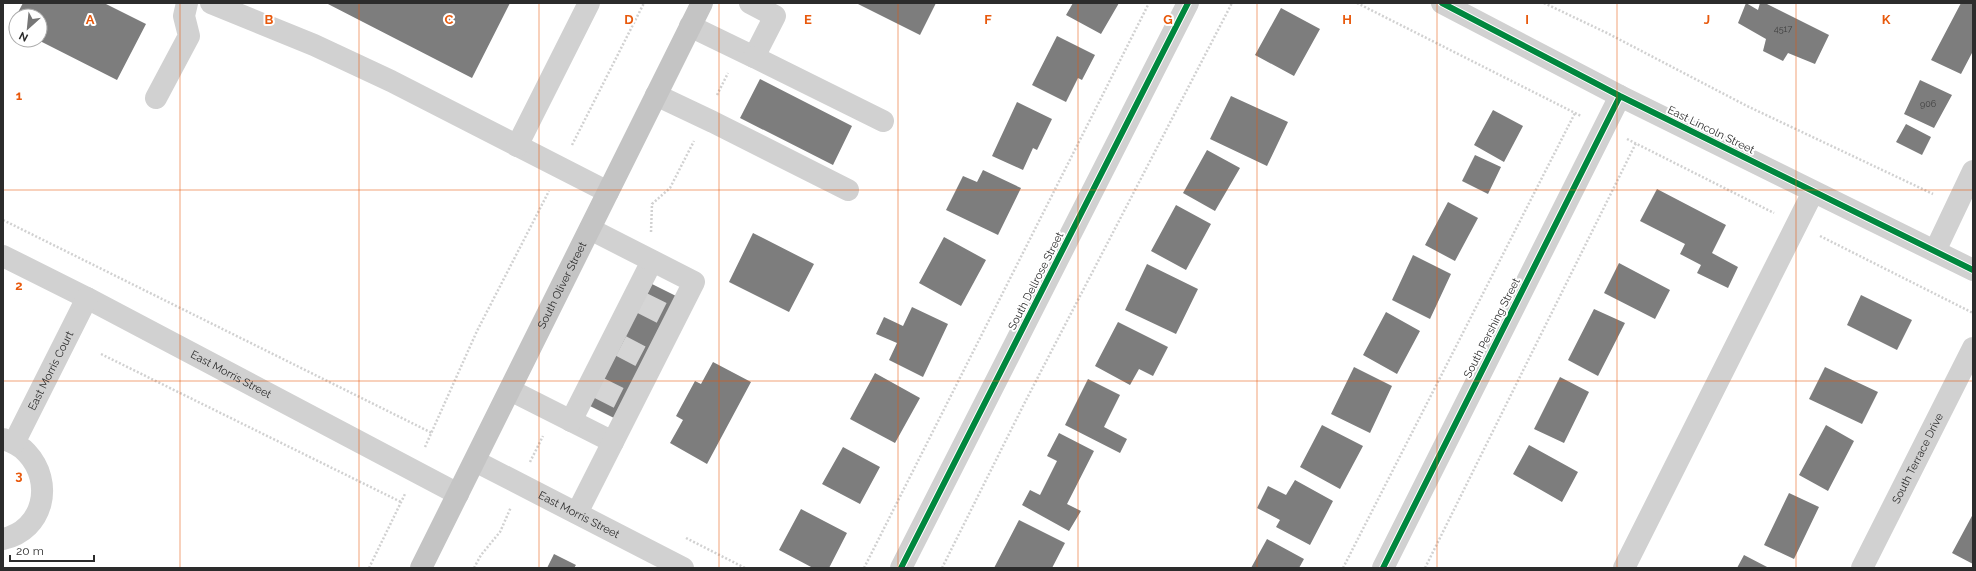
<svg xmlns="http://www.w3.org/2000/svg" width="1976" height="571" viewBox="0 0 1976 571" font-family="Raleway,sans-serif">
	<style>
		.building { fill: #7d7d7d }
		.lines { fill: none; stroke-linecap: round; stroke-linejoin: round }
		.minor-tunnel { stroke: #d5d5d5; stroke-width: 22; stroke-dasharray: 22 11; stroke-linecap: butt }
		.path { stroke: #d1d1d1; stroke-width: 2.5; stroke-dasharray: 2 2; stroke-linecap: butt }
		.minor { stroke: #d1d1d1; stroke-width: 22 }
		.major { stroke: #c4c4c4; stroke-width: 22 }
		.cycleway-casing { stroke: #fff; stroke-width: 8 }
		.cycleway { stroke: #00873e; stroke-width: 6 }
		.grid { fill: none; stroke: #e8590c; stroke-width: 1; stroke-opacity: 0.55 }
		.labels { text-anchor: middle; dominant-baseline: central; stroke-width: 4; stroke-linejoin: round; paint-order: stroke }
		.number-label { font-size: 9px; fill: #404040 }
		.street-label { font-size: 11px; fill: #2c2c2c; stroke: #fff }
		.grid-label { font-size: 13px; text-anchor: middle; font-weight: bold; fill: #e8590c; stroke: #fff; stroke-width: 4; stroke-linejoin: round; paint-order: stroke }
	</style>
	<rect width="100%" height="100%" fill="#fff"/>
	<path class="building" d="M 23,3 L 104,3 L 146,24 L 117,80 L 40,41 L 40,16 L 16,16 Z
		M 326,3 L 510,3 L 472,78 Z
		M 856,3 L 936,3 L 920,35 Z
		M 1073,3 L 1119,3 L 1101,34 L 1066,15 Z
		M 1746,3 L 1758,10 L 1760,3 L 1765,3 L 1829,35 L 1815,64 L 1788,53 L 1783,61 L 1763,51 L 1766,39 L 1738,23 Z
		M 1961,3 L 1973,3 L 1973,51 L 1961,74 L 1931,60 Z
		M 1281,8 L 1320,29 L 1294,76 L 1255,55 Z
		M 1057,36 L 1095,55 L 1082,80 L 1078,78 L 1066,102 L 1032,85 Z
		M 760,79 L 852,126 L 833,165 L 740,118 Z
		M 1920,80 L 1952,95 L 1934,128 L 1904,114 Z
		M 1231,96 L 1288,122 L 1267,166 L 1210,139 Z
		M 1017,102 L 1052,119 L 1037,150 L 1033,148 L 1023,170 L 992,156 Z
		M 1493,110 L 1523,126 L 1504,162 L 1474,145 Z
		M 1906,124 L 1931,137 L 1922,155 L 1896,142 Z
		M 1207,150 L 1240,168 L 1215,211 L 1183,193 Z
		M 1475,155 L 1501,167 L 1488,194 L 1462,181 Z
		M 983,170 L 1021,188 L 998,235 L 946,210 L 963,176 L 977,182 Z
		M 1657,189 L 1726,225 L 1712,253 L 1738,267 L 1728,288 L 1697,273 L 1701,265 L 1680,254 L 1685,244 L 1640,221 Z
		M 1448,202 L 1478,218 L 1455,261 L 1425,245 Z
		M 1176,205 L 1211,224 L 1186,270 L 1151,251 Z
		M 753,233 L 814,264 L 789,312 L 729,282 Z
		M 944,237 L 986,260 L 961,306 L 919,283 Z
		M 1413,255 L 1451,274 L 1430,319 L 1392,300 Z
		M 1619,263 L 1670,290 L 1655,319 L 1604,293 Z
		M 1147,264 L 1198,289 L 1176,334 L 1125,310 Z
		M 652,284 L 678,297 L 616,419 L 590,406 Z
		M 1861,295 L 1912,320 L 1897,350 L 1847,325 Z
		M 912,307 L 948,324 L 923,377 L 889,360 L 897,343 L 876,334 L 884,317 L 903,326 Z
		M 1594,309 L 1625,323 L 1598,376 L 1568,360 Z
		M 1386,312 L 1420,331 L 1397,374 L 1363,355 Z
		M 1118,322 L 1168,347 L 1153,376 L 1139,369 L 1130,385 L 1095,366 Z
		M 713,362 L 751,382 L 707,464 L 670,443 L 683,420 L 676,416 L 695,381 L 701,384 Z
		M 1354,367 L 1392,386 L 1370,433 L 1331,414 Z
		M 1825,367 L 1878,392 L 1862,424 L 1809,399 Z
		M 875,373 L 920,398 L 895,443 L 850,419 Z
		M 1560,377 L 1589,392 L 1564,443 L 1534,429 Z
		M 1088,379 L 1120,395 L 1104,427 L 1127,439 L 1120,453 L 1065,425 Z
		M 1322,425 L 1363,446 L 1340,489 L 1300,467 Z
		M 1826,425 L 1854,441 L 1828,491 L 1799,475 Z
		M 1059,433 L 1094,451 L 1067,504 L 1081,511 L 1069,531 L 1022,505 L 1030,490 L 1040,495 L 1057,461 L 1047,456 Z
		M 1529,445 L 1578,472 L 1562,502 L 1513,474 Z
		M 843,447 L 880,467 L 860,504 L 822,484 Z
		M 1295,480 L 1333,501 L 1310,545 L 1276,527 L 1280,520 L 1257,508 L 1268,486 L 1286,495 Z
		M 1789,493 L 1819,507 L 1794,559 L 1764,545 Z
		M 801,509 L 847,533 L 829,568 L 813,568 L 779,550 Z
		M 1973,514 L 1973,564 L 1952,553 Z
		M 1019,520 L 1065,543 L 1052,568 L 994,568 Z
		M 1267,539 L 1304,559 L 1299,568 L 1251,568 Z
		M 554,554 L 576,565 L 574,568 L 547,568 Z
		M 1744,555 L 1769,568 L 1737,568 Z"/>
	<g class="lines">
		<path class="minor-tunnel" d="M 642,303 L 668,316
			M 621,346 L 646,359
			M 599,388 L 625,401"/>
		<path class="path" d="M 1357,3 L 1581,116
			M 1544,3 L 1607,33 L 1747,106 L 1933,194
			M 717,95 L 728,73
			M 1627,139 L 1774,213
			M 572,145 L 644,3
			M 3,220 L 432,433
			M 651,232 L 652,204 L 670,188 L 694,141
			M 1820,236 L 1973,313
			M 101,354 L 401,502
			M 425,447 L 477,331 L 549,191
			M 530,462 L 543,436
			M 686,538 L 745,568
			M 369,568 L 405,494
			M 474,568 L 481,555 L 500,532 L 511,507
			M 864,568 L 1149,3
			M 942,568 L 1024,404 L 1232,3
			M 1343,568 L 1575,113
			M 1425,568 L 1636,143"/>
		<g class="minor">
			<path d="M 211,3 L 314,45 L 391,81 L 608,192"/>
			<path d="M 1442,3 L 1620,96 L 1973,270"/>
			<path d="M 690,26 L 754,57 L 775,16 L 750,3"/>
			<path d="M 754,57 L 883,121"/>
			<path d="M 656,95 L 713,122 L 848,190"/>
			<path d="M 156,98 L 189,36 L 184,16 L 187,3"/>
			<path d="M 517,146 L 589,3"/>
			<path d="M 1935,251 L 1973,171"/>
			<path id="s1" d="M 3,256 L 87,298 L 458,494"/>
			<path d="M 510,390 L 613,442"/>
			<path d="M 571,421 L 652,261"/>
			<path d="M 3,439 C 12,442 21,446 27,453 C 54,482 44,530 3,539"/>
			<path id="s2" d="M 14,443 L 87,298"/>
			<path id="s3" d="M 475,461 L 683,568"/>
			<path d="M 577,513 L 694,282 L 590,229"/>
			<path d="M 901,568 L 1188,3"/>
			<path d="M 1383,568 L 1620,96"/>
			<path d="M 1624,568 L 1813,192"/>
			<path id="s4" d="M 1862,568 L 1973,348"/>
		</g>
		<path class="major" id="s5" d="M 421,568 L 702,3"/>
		<g class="cycleway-casing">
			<path id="cycleway" d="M 1442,3 L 1620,96 L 1973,270
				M 901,568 L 1188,3
				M 1383,568 L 1620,96"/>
		</g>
		<use href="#cycleway" class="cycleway"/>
	</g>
	<path class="grid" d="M 180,3 L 180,568M 359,3 L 359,568M 539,3 L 539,568M 719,3 L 719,568M 898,3 L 898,568M 1078,3 L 1078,568M 1257,3 L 1257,568M 1437,3 L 1437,568M 1617,3 L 1617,568M 1796,3 L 1796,568M 3,190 L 1973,190M 3,381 L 1973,381"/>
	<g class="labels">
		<g class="number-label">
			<text x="1783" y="29">4517</text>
			<text x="1928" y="104">906</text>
		</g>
		<g class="street-label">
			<text transform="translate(1711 130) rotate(26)">East Lincoln Street</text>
			<text transform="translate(1036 281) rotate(-63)">South Dellrose Street</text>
			<text stroke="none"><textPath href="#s5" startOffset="316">South Oliver Street</textPath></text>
			<text transform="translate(1492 328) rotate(-63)">South Pershing Street</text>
			<text stroke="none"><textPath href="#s2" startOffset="81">East Morris Court</textPath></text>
			<text stroke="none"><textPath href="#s1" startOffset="257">East Morris Street</textPath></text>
			<text stroke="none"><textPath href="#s4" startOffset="123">South Terrace Drive</textPath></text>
			<text stroke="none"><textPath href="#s3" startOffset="117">East Morris Street</textPath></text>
		</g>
	</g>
	<g class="grid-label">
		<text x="90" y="24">A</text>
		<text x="269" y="24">B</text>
		<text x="449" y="24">C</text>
		<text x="629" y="24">D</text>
		<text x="808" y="24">E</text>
		<text x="988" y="24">F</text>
		<text x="1168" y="24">G</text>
		<text x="1347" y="24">H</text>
		<text x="1527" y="24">I</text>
		<text x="1707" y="24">J</text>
		<text x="1886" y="24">K</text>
		<text x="19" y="100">1</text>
		<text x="19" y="290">2</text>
		<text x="19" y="480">3</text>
	</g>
	<rect width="1976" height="571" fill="none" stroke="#2c2c2c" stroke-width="8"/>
	<g transform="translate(28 28) rotate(207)"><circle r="19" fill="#ffffff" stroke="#ababab"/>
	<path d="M0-3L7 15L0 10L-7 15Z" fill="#767676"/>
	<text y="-6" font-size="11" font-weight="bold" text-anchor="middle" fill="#2c2c2c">N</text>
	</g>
	<path d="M10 555v6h84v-6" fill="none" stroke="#2c2c2c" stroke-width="2"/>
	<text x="16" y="555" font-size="12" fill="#2c2c2c" stroke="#ffffff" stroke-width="3" paint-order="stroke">20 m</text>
</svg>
